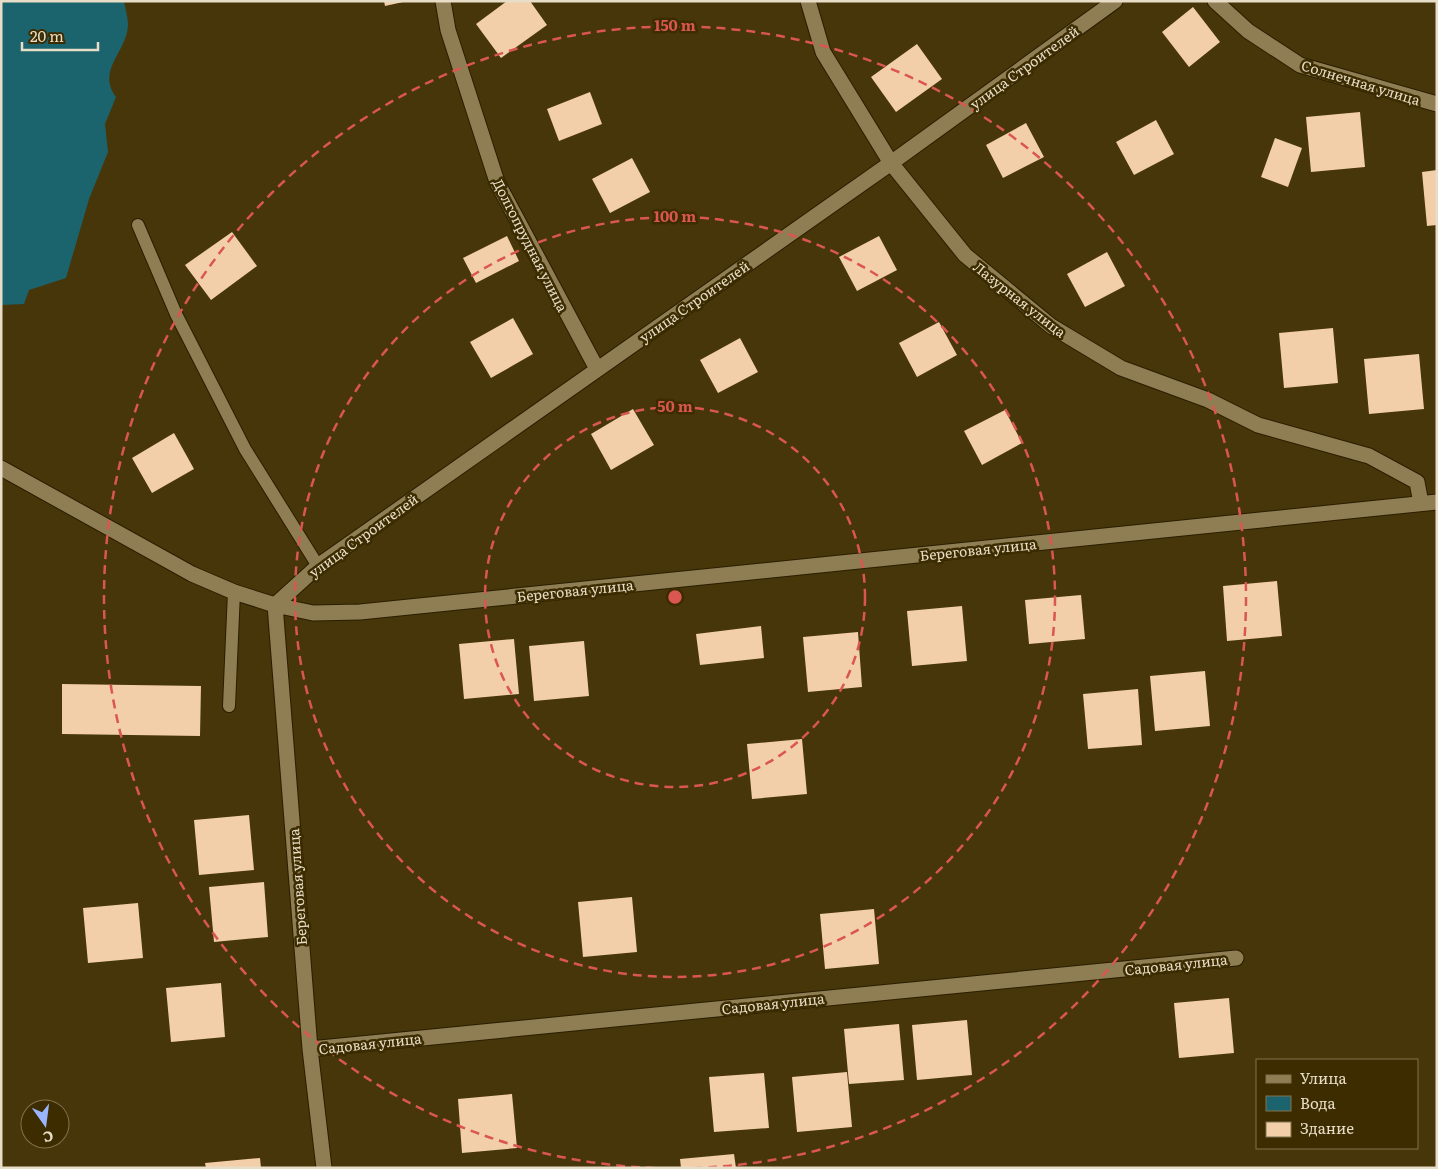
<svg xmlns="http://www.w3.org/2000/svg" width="1438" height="1169" viewBox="0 0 1438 1169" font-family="Literata,serif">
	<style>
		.water { fill: #1c646d }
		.building { fill: #f2cea9 }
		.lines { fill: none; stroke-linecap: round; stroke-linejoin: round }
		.service-casing { stroke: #2a1e00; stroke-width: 14 }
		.minor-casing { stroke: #2a1e00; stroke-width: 17 }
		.service { stroke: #8f7d53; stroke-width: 12 }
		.minor { stroke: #8f7d53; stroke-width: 15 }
		.ring { fill: none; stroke: #da5650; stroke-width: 2.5; stroke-dasharray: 9 6 }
		.labels { text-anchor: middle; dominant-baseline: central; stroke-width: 5; stroke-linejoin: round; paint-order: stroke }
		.street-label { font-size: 14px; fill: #e8dec8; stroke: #3c2c00 }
		.centre { fill: #da5650; stroke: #3c2c00; stroke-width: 2.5 }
		.ring-label { font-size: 15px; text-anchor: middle; font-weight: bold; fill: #da5650; stroke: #3c2c00; stroke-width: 5; stroke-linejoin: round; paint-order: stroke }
	</style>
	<rect width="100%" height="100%" fill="#473609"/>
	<path class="water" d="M 1,1 L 124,1 C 125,8 128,17 128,25 C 127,52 96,70 116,97 L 105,124 L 108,152 L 89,199 L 66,278 L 29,290 L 24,304 L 1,305 Z"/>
	<path class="building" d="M 384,1 L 403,1 L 403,2 L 385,6 Z
		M 507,1 L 530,1 L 547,25 L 501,58 L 476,24 Z
		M 1193,7 L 1220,42 L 1189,67 L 1162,32 Z
		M 917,44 L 942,79 L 896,112 L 871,77 Z
		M 590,92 L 602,124 L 559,141 L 547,109 Z
		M 1360,112 L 1365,167 L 1311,172 L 1306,117 Z
		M 1156,120 L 1174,154 L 1134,175 L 1116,142 Z
		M 1026,123 L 1044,157 L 1003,178 L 986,145 Z
		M 1275,138 L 1302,148 L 1288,187 L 1261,177 Z
		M 632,158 L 650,192 L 610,213 L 592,179 Z
		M 1437,170 L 1437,225 L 1427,226 L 1422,172 Z
		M 232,232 L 257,266 L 211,300 L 185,265 Z
		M 507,236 L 519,261 L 476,283 L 463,258 Z
		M 879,236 L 897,270 L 857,291 L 839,257 Z
		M 1107,252 L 1125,286 L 1085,307 L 1067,274 Z
		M 513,318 L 533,354 L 491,378 L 470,342 Z
		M 939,322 L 957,355 L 917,377 L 899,343 Z
		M 1333,328 L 1338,383 L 1284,388 L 1279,333 Z
		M 740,338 L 758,372 L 718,393 L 700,360 Z
		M 1419,354 L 1424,409 L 1369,414 L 1364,359 Z
		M 633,409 L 654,445 L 611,470 L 591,434 Z
		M 1005,410 L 1022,443 L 982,465 L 964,431 Z
		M 174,433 L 194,469 L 152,493 L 132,458 Z
		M 1277,581 L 1282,636 L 1227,641 L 1223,586 Z
		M 1081,595 L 1085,639 L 1029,644 L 1025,600 Z
		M 962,606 L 967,661 L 912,666 L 907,611 Z
		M 761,626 L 764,658 L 700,665 L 696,634 Z
		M 858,632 L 862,687 L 808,692 L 803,637 Z
		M 514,639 L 519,694 L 464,699 L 459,644 Z
		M 584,641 L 589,696 L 534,701 L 529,646 Z
		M 1205,671 L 1210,726 L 1155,731 L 1150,676 Z
		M 62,684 L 201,686 L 200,736 L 62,734 Z
		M 1138,689 L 1142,745 L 1088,749 L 1083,694 Z
		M 802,739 L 807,794 L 752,799 L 747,744 Z
		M 249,815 L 254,870 L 199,875 L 194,820 Z
		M 264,882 L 268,937 L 214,942 L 209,887 Z
		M 632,897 L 637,952 L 583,957 L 578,902 Z
		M 138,903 L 143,958 L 88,963 L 83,908 Z
		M 874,909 L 879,964 L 825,969 L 820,914 Z
		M 221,983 L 225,1037 L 171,1042 L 166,988 Z
		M 1229,998 L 1234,1053 L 1179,1058 L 1174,1003 Z
		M 967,1020 L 972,1075 L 917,1080 L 912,1025 Z
		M 899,1024 L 904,1080 L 849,1084 L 844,1029 Z
		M 847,1072 L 852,1127 L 797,1132 L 792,1077 Z
		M 764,1073 L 769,1128 L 714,1132 L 709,1077 Z
		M 512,1094 L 517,1148 L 462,1153 L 458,1099 Z
		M 734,1154 L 736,1168 L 681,1168 L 680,1159 Z
		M 260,1158 L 261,1168 L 206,1168 L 205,1163 Z"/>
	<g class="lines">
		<g class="service-casing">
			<path id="service" d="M 138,225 L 176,314 L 245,449 L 318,566
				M 229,706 L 234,592"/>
		</g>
		<g class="minor-casing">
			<path id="minor" d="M 443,1 L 448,30 L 497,182 L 597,369
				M 808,1 L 823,52 L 891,163 L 965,255 L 1051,326 L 1121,368 L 1208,400 L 1258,425 L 1369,456 L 1417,482 L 1421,503
				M 1215,1 L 1248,31 L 1300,65 L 1437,104
				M 1,468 L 192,574 L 234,592 L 275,605 L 313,613 L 360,612 L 1437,502
				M 275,605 L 318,566 L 891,163 L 1115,1
				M 275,605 L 310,1049 L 324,1168
				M 310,1049 L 1236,958"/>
		</g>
		<use href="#service" class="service"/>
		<use href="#minor" class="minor"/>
	</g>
	<g class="ring">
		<circle cx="675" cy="597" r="190"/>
		<circle cx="675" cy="597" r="380"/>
		<path d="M655 1168A571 571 0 1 1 695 1168"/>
	</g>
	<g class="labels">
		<g class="street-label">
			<text transform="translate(1024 67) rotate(-36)">улица Строителей</text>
			<text transform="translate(1361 82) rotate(17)">Солнечная улица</text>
			<text transform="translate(531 245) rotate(63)">Долгопрудная улица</text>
			<text transform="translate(1020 299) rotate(38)">Лазурная улица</text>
			<text transform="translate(694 301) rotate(-35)">улица Строителей</text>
			<text transform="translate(363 535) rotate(-36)">улица Строителей</text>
			<text transform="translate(978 549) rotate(-6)">Береговая улица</text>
			<text transform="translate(575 590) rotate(-6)">Береговая улица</text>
			<text transform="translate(297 887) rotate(-94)">Береговая улица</text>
			<text transform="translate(1176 964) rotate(-6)">Садовая улица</text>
			<text transform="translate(773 1003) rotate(-6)">Садовая улица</text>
			<text transform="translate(370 1043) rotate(-6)">Садовая улица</text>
		</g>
	</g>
	<circle cx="675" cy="597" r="8" class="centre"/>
	<g class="ring-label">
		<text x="675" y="31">150 m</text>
		<text x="675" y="222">100 m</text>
		<text x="675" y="412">50 m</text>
	</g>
	<rect width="1438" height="1169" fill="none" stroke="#e8dec8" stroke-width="5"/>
	<rect x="1256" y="1059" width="162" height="90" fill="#3c2c00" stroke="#817350"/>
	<rect x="1266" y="1075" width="25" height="8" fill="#8f7d53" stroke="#817350"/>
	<text x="1300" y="1084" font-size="15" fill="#e8dec8">Улица</text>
	<rect x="1266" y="1096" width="25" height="15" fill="#1c646d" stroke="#817350"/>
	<text x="1300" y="1109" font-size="15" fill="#e8dec8">Вода</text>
	<rect x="1266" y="1122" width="25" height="15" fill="#f2cea9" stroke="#817350"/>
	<text x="1300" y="1134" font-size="15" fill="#e8dec8">Здание</text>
	<g transform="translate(45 1124) rotate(166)"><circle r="24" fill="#3c2c00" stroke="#817350"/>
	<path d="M0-4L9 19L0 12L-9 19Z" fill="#98b5fd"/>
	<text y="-8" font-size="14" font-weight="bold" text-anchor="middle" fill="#e8dec8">С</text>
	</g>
	<path d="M22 42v8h76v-8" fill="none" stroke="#e8dec8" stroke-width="2.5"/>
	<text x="30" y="42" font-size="15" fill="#e8dec8" stroke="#3c2c00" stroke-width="4" paint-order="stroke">20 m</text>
</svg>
